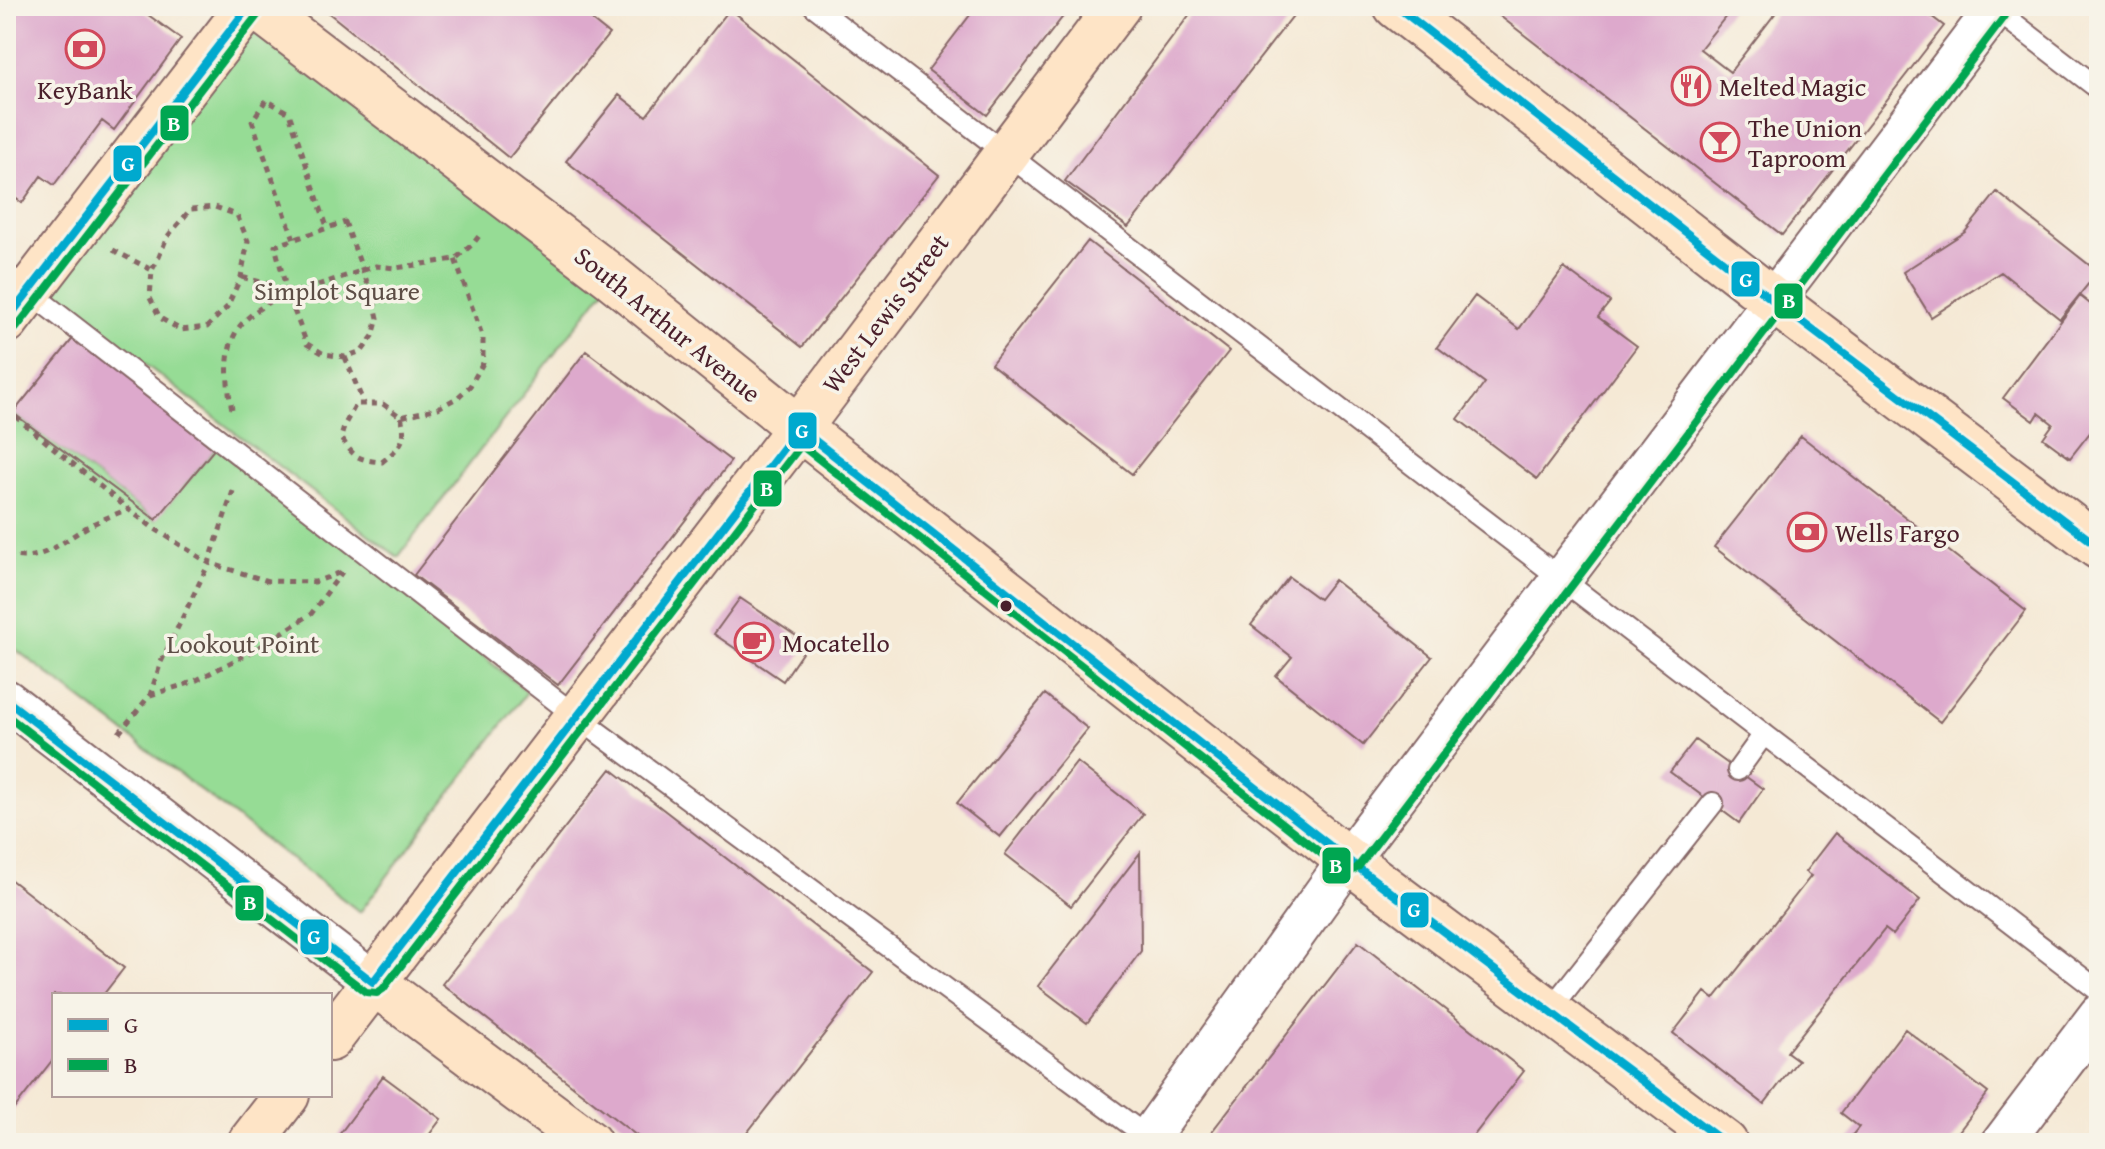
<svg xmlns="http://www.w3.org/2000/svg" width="2105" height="1149" viewBox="0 0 2105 1149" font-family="'Gentium Book Plus',serif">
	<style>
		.green { fill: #96dc95; stroke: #707e60; stroke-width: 2 }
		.building { fill: #dda9cc }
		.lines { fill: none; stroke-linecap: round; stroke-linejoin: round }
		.lane-casing { stroke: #866666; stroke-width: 24 }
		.street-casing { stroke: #866666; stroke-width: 44 }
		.secondary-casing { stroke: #866666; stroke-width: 48 }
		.path { stroke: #866666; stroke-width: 5; stroke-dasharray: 6 6; stroke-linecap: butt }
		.lane { stroke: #fff; stroke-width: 20 }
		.street { stroke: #fff; stroke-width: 40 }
		.secondary { stroke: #fee4c6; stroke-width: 44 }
		.bus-1-casing { stroke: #f7f3e8; stroke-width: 14 }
		.bus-2-casing { stroke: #f7f3e8; stroke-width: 14 }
		.bus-1 { stroke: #00a9ce; stroke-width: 8 }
		.bus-2 { stroke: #00a651; stroke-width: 8 }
		.bus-dot { fill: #4a1f2b; stroke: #f7f3e8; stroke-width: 3 }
		.labels { text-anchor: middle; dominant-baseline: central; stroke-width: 7; stroke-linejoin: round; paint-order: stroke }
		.poi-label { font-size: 26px; fill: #4a1f2b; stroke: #f7f3e8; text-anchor: start }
		.park-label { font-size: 26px; fill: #5d4e46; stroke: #f7f3e8 }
		.street-label { font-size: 26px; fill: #4a1f2b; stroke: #f7f3e8 }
		.line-badge { stroke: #f7f3e8; stroke-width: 3 }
		.badge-label { font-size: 22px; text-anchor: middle; font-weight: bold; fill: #fff }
	</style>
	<rect width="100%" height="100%" fill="#f7f3e8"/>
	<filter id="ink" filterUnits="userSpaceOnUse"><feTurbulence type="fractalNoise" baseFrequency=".0125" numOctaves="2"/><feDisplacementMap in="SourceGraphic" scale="16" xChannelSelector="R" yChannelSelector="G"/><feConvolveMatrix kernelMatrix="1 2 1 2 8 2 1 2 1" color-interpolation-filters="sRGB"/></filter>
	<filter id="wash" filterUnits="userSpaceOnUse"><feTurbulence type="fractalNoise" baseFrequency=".006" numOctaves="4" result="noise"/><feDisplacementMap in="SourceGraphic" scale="32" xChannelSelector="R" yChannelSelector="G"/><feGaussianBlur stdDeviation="1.8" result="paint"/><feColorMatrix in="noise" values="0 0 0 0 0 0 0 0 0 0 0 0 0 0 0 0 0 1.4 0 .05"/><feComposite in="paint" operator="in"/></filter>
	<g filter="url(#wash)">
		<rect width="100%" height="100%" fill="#f5e9d5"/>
		<path class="green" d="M 249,6 L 613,278 L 398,557 L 37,282 Z
			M 13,413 L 155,520 L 221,441 L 527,692 L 360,912 L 6,642 L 6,422 Z"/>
		<g id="blocks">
			<path class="building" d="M 6,6 L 136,6 L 181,39 L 114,130 L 102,121 L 54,185 L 41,176 L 22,203 L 6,191 Z
				M 320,6 L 574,6 L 609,34 L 509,158 Z
				M 977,6 L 1071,6 L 987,115 L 928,70 Z
				M 1196,6 L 1296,6 L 1299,8 L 1128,227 L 1065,181 Z
				M 1487,6 L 1734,6 L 1700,49 L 1730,72 L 1781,6 L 1918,6 L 1944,26 L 1782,235 Z
				M 730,9 L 939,175 L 802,347 L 566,161 L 619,95 L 646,116 Z
				M 1997,192 L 2098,272 L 2060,319 L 2001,272 L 1931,317 L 1903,272 L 1965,232 Z
				M 1088,241 L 1229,351 L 1132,474 L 991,364 Z
				M 1564,268 L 1610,302 L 1598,317 L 1637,346 L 1537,479 L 1458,419 L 1485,383 L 1437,347 L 1475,296 L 1519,329 Z
				M 2080,296 L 2099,311 L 2099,421 L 2070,458 L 2043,438 L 2053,424 L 2039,413 L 2034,421 L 2003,398 Z
				M 79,331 L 221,441 L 156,520 L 13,413 Z
				M 586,351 L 731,461 L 558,685 L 414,575 Z
				M 1801,436 L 2026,611 L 1940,722 L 1714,547 Z
				M 1289,577 L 1319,599 L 1334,580 L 1432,657 L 1363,745 L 1276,676 L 1292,657 L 1251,625 Z
				M 740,598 L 808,644 L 783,681 L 714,634 Z
				M 1045,694 L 1088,729 L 1000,837 L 957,803 Z
				M 1695,740 L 1763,789 L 1739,823 L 1670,772 Z
				M 1077,762 L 1143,814 L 1071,906 L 1005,854 Z
				M 611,769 L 873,972 L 739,1143 L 646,1143 L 442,984 Z
				M 1835,833 L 1920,900 L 1893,935 L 1885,929 L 1787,1052 L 1798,1060 L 1764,1104 L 1673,1033 L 1705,992 L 1714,999 L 1811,876 L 1805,872 Z
				M 1140,853 L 1141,951 L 1087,1023 L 1038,986 Z
				M 6,876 L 124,968 L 103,995 L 54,995 L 54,1058 L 6,1119 Z
				M 1358,942 L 1524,1071 L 1468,1143 L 1203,1143 Z
				M 1905,1029 L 1988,1093 L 1950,1143 L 1846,1143 L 1859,1127 L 1841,1113 Z
				M 383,1076 L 441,1119 L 423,1143 L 333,1143 Z"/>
		</g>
	</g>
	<g filter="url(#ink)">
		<use href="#blocks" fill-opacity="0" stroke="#866666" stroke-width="2"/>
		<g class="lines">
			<g class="lane-casing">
				<path id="lane" d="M 814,6 L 2099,991
					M 1997,6 L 1995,9 L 2099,89
					M 6,274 L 577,717 L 1153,1141
					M 1738,770 L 1764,734
					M 1549,1011 L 1713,803"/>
			</g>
			<g class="street-casing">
				<path id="street" d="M 6,700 L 373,982
					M 1145,1143 L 1348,860 L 1995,9 L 1992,6
					M 2002,1143 L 2099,1015"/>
			</g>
			<g class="secondary-casing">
				<path id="secondary" d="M 255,6 L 613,278 L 799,428 L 1348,860 L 1725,1143
					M 1396,6 L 1774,301 L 2099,547
					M 6,321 L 249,6
					M 373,982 L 589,1143
					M 330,1039 L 799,428 L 1118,6
					M 250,1143 L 287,1095"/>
			</g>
			<path class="path" d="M 345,222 L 374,301 L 378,318 L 373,336 L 362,351 L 345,357 L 324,354 L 307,344 L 288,295 L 275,246 Z
				M 294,239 L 252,121 L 266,100 L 289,113 L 327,227
				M 113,250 L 152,270 L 150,298 L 160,318 L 181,330 L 207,327 L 227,307 L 241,277 L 248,241 L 237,215 L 215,207 L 191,209 L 167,237 L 159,257 L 152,270
				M 272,300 L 376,266 L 396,268 L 455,259 L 473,244 L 482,232
				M 345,357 L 364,404
				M 6,409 L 128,509 L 152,527 L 209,563 L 268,581 L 315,582 L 339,573
				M 232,409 C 227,387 224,354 235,334 C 242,319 259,309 272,300 L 273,285 L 241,277
				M 401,417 C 408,441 400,447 382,462 C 358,460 353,457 341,437 L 345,424 L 356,404 L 383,404 L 401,417 L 438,408 L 457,398 L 470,386 L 483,363 L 483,338 L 455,259
				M 6,554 C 39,565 60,543 87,527 C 100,520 114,515 128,509
				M 150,695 L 193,682 L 257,649 L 311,614 L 342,572
				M 119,733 L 150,695 L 161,662 L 209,563 L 233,491"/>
			<use href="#lane" class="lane"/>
			<use href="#street" class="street"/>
			<use href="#secondary" class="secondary"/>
			<g class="bus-1-casing">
				<path id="bus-1" d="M 1396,6 L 1774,301 L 2099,547
					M 6,321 L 249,6
					M 6,700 L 373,982 L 799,428 L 1348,860 L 1725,1143"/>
			</g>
			<g class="bus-2-casing">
				<path id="bus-2" d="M 16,328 L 259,13
					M 6,715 L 366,992 L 377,993 L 383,989 L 801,445 L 1341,869 L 1352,871 L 1358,867 L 2005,16 L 2007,6"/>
			</g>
			<use href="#bus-1" class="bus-1"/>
			<use href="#bus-2" class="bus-2"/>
		</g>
	</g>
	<defs>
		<g id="bank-ring" transform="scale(2)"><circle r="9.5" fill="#f7f3e8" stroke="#d1495b" stroke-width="1.5"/><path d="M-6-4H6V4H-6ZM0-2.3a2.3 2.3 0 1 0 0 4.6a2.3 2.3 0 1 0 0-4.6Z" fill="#d1495b"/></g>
		<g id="restaurant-ring" transform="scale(2)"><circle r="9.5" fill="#f7f3e8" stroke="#d1495b" stroke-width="1.5"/><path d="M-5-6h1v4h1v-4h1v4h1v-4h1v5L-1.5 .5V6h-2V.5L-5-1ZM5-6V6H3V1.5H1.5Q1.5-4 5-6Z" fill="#d1495b"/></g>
		<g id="bar-ring" transform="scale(2)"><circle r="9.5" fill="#f7f3e8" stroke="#d1495b" stroke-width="1.5"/><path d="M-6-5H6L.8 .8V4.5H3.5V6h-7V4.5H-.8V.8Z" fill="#d1495b"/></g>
		<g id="cafe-ring" transform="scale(2)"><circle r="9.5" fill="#f7f3e8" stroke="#d1495b" stroke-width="1.5"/><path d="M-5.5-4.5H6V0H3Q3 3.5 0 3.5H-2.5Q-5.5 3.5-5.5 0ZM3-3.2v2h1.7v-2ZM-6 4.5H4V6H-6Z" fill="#d1495b"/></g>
	</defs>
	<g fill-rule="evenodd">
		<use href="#bank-ring" x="85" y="49"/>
		<use href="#restaurant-ring" x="1691" y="86"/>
		<use href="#bar-ring" x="1720" y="142"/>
		<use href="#bank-ring" x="1807" y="532"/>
		<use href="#cafe-ring" x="754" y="642"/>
	</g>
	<circle class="bus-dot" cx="1006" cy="606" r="7"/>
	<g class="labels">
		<g class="poi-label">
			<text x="1719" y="86">Melted Magic</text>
			<text x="85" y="89" text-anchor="middle">KeyBank</text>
			<text x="1748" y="127">The Union<tspan x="1748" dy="30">Taproom</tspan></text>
			<text x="1835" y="532">Wells Fargo</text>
			<text x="782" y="642">Mocatello</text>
		</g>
		<g class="park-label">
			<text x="337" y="290">Simplot Square</text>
			<text x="243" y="643">Lookout Point</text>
		</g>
		<g class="street-label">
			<text transform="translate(885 313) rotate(-53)">West Lewis Street</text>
			<text transform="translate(668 324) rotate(39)">South Arthur Avenue</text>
		</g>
	</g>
	<g class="line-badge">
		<rect x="159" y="104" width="31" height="38" rx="8" fill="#00a651"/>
		<rect x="112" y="144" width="31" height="39" rx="8" fill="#00a9ce"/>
		<rect x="1730" y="260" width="31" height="38" rx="8" fill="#00a9ce"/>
		<rect x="1773" y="282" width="31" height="38" rx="8" fill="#00a651"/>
		<rect x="787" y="411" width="31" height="39" rx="8" fill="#00a9ce"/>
		<rect x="752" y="469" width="31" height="39" rx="8" fill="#00a651"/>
		<rect x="1321" y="846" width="31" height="39" rx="8" fill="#00a651"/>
		<rect x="234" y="884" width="31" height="38" rx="8" fill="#00a651"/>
		<rect x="1399" y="891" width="31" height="38" rx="8" fill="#00a9ce"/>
		<rect x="299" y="918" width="31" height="38" rx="8" fill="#00a9ce"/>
	</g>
	<g class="badge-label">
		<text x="174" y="131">B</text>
		<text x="128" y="171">G</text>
		<text x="1746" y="287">G</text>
		<text x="1789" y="308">B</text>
		<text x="802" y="438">G</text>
		<text x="767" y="496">B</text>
		<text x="1336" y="873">B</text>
		<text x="250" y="910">B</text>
		<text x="1414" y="917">G</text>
		<text x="314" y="944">G</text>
	</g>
	<rect width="2105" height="1149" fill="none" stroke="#f7f3e8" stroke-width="32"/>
	<rect x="52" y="993" width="280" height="104" fill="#f7f3e8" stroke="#b29e9c" stroke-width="2"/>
	<rect x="68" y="1019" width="40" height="12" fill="#00a9ce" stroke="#b29e9c" stroke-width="2"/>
	<text x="124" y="1033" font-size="24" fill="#4a1f2b">G</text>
	<rect x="68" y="1059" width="40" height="12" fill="#00a651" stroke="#b29e9c" stroke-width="2"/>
	<text x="124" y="1073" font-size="24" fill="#4a1f2b">B</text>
</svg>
